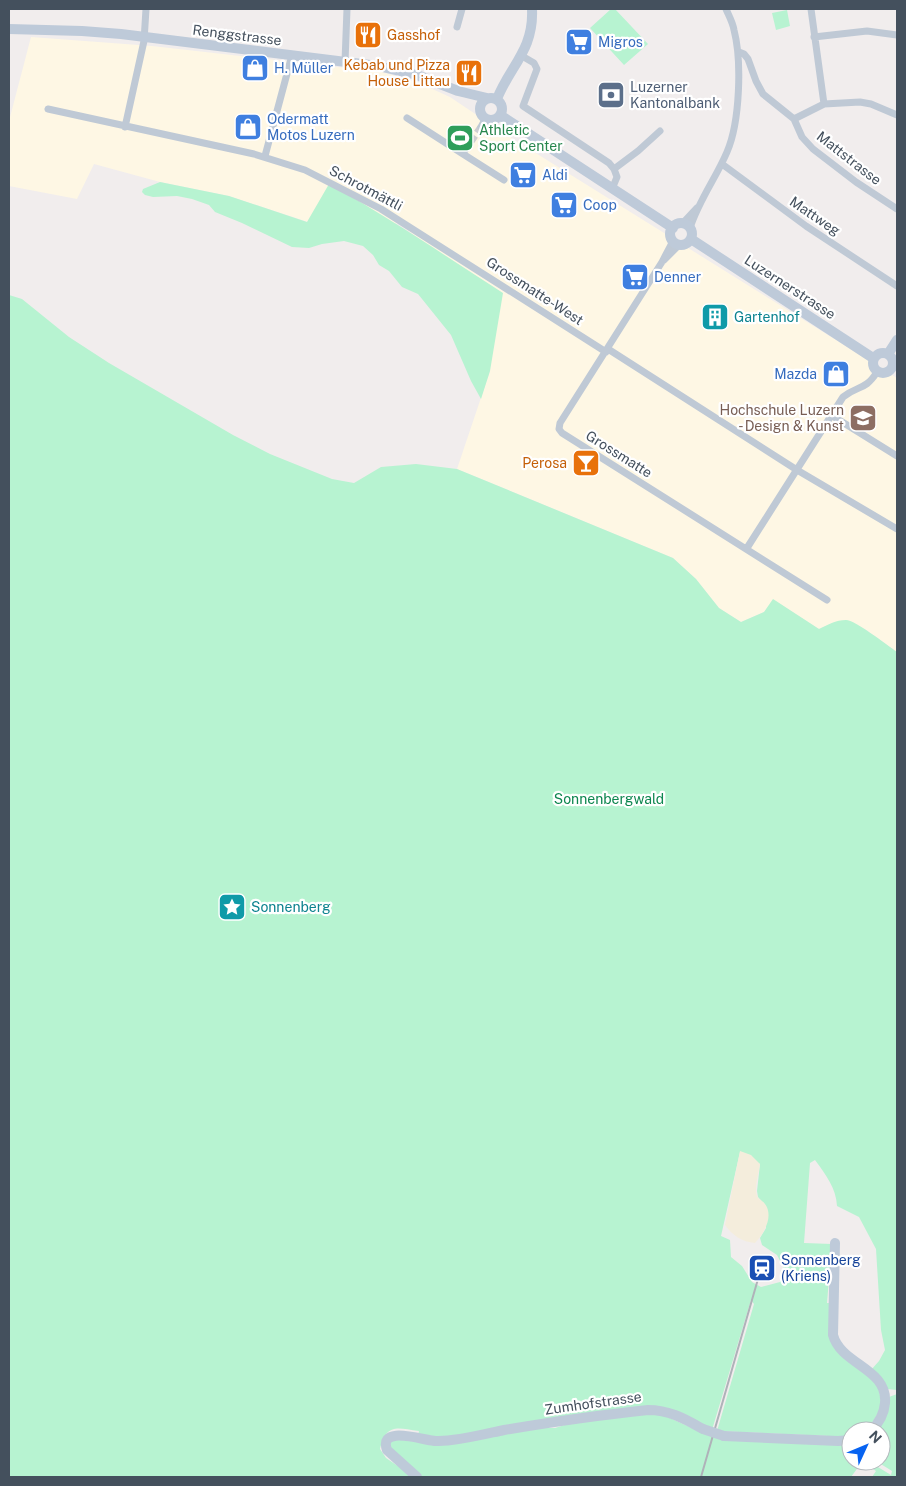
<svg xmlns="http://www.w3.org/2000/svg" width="906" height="1486" viewBox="0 0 906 1486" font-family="'Public Sans',sans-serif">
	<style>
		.commercial { fill: #fef7e4 }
		.green { fill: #b7f3d1; fill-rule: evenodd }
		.sand { fill: #f4eddc }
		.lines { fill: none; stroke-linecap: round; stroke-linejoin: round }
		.street-tunnel { stroke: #ceced0; stroke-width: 7; stroke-dasharray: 7 3.5; stroke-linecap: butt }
		.street { stroke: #bfc9d5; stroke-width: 7 }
		.secondary { stroke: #becad9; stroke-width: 10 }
		.rail { stroke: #afb2b9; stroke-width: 2 }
		.secondary-bridge { stroke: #becad9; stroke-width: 10 }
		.labels { text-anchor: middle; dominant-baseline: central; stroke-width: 4.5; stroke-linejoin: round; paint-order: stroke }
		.street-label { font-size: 14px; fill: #44505d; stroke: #fff }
		.food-label { font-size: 14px; fill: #c56008; stroke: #fff; text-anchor: end }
		.shop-label { font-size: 14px; fill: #366cbe; stroke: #fff; text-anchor: start }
		.service-label { font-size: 14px; fill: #4e5e75; stroke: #fff; text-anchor: start }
		.leisure-label { font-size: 14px; fill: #27864d; stroke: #fff; text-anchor: start }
		.culture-label { font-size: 14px; fill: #0d838f; stroke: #fff; text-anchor: start }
		.education-label { font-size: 14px; fill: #785e54; stroke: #fff; text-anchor: end }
		.park-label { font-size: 14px; fill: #0d864f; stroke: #fff }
		.transit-label { font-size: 14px; fill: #164399; stroke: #fff; text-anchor: start }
	</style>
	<rect width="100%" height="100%" fill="#f1eded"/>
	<path class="commercial" d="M 31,37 L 152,46 L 382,72 L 419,83 L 450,97 L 505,134 L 897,378 L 897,652 L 865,629 L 835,622 L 819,629 L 774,600 L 764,612 L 741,622 L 719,608 L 696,579 L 673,558 L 457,469 L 490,371 L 422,241 L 399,224 L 317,207 L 308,222 L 229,196 L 160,182 L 94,164 L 77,199 L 9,186 L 9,121 Z"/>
	<path class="green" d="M 611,9 L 615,9 L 648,44 L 624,65 L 590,28 Z
		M 787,10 L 790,26 L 776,30 L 772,13 Z
		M 160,182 L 229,196 L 307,222 L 329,184 C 389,217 445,256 503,293 L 490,371 L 481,399 L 471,381 L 451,335 L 418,294 L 402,287 L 389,271 L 379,265 L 373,255 L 363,246 L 344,241 L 322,244 L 309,248 L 292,247 L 242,223 L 215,212 L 209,205 L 192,199 L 177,196 L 153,197 L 145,195 L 142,192 L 143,189 Z
		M 9,295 L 22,299 L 69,337 L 109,363 L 233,435 L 270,454 L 332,479 L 354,483 L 381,467 L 416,464 L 457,469 L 673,558 L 696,579 L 719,608 L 741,622 L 764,612 L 773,599 L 819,629 C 827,625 836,620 846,620 C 855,620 887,645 897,652 L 897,1390 L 887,1389 L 871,1370 L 879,1361 L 885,1350 L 881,1330 L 876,1249 L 859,1217 L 837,1206 C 836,1188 826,1175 815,1160 L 810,1163 L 804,1243 L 832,1244 L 827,1303 L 832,1303 L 830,1337 L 878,1384 L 882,1407 L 867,1431 L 851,1431 L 851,1437 L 717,1431 L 754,1304 L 751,1300 L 712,1430 L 669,1412 L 447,1437 L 418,1436 L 419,1431 C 396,1428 387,1423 380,1449 L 386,1458 L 414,1477 L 9,1477 ZM 740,1152 L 760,1164 L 757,1191 L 758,1197 L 766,1206 L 766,1228 L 760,1238 L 762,1245 L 777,1255 L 786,1272 L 780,1282 L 761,1287 L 752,1282 L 742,1266 L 731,1257 L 730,1240 L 721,1236 Z
		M 897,1394 L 897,1477 L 872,1477 L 876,1471 L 862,1462 L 851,1477 L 420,1477 L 388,1445 L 394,1439 L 434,1444 L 543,1428 L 555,1428 L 568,1424 L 627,1414 L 661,1414 L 705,1434 L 841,1443 L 851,1449 L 851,1461 L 868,1461 L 891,1475 L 892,1471 L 876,1461 L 881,1461 L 881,1431 L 874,1431 L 889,1397 Z"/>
	<path class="sand" d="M 740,1151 L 751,1155 L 760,1164 C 759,1173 754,1187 757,1196 C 759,1200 763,1201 765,1204 C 774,1216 764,1234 755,1243 C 742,1242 732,1235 725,1225 Z"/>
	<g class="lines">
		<path class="street-tunnel" d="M 465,150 L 481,127"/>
		<path class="street" d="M 811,9 L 824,104
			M 457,27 L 462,9
			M 814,37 L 867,31 L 897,35
			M 739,52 L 744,54 L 748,59 L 756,81 L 763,94 L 794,119 L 802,137 L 813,149 L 856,182 L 897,209
			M 522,56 L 534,63 L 537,69 L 523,106 L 609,163 L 614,169 L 617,177 L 612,189
			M 345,62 L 347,9
			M 48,109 L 254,154 L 305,170 L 381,209 L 606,352
			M 407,118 L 463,154
			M 794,119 L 824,104 L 860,102 L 871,104 L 897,115
			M 125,127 L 144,41 L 146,9
			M 481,127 L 486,118
			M 465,150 L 463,154 L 504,180
			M 265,156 L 292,55
			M 722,164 L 806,226 L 897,286
			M 614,169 L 638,151 L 660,131
			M 683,223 L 697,208
			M 690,228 C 699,200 716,178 727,152 C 740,122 742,61 734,30 C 733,23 729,16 726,9
			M 673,241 L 662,262 L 560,423 L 559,429 L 562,433 L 827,600
			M 664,260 L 680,244
			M 608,349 L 797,470 L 897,529
			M 831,415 L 897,456
			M 747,548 L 843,397 C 858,385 865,391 877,372"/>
		<path class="secondary" d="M 9,29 L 82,31 L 121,34 L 378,66 L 417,75 L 458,91 L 487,98
			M480 109a11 11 0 1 1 22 0a11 11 0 1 1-22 0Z
			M 497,99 C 510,66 534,50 532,9
			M 500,115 L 673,228
			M670 234a11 11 0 1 1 22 0a11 11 0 1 1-22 0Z
			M 691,239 L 873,358
			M873 363a10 10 0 1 1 20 0a10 10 0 1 1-20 0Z
			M 888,354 L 897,340
			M 835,1243 L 833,1335 C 841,1365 888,1368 885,1403 C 884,1415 879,1423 871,1431
			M 724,1436 L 838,1441 L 851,1440
			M 417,1477 L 387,1450 C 378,1424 425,1441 436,1441 C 454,1442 485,1434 504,1430 C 552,1422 600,1415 648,1410 C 670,1410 685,1419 703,1429"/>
		<path class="rail" d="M 701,1477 L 758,1279"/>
		<path class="secondary-bridge" d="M 703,1429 L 724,1436"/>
	</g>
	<defs>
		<g id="restaurant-square" transform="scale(1.4375)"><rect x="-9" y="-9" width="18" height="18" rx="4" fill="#e8710a" stroke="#fff"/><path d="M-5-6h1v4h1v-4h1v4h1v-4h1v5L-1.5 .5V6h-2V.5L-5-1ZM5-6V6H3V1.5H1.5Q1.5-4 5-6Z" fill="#fff"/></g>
		<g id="supermarket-square" transform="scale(1.4375)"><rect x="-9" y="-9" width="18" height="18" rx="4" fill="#3f7fe0" stroke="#fff"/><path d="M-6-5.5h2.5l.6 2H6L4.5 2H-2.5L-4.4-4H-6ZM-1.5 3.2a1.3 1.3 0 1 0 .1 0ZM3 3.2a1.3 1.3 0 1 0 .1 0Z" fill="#fff"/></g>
		<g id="shop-square" transform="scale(1.4375)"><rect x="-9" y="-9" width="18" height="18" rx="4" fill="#3f7fe0" stroke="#fff"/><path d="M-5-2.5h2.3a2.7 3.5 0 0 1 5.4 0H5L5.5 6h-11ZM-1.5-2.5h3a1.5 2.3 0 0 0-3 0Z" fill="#fff"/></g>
		<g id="bank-square" transform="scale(1.4375)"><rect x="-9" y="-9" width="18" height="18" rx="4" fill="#5c6f8a" stroke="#fff"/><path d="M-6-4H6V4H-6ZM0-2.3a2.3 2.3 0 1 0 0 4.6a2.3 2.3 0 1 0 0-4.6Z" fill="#fff"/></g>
		<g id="stadium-square" transform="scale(1.4375)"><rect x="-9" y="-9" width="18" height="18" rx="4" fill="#2e9e5b" stroke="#fff"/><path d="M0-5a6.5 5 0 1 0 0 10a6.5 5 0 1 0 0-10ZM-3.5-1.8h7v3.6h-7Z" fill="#fff"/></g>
		<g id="building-square" transform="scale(1.4375)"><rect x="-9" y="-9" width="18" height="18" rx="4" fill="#0f9aa8" stroke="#fff"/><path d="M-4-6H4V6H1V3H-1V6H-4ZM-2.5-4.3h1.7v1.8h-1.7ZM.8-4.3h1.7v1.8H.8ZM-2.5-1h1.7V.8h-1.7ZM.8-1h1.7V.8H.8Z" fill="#fff"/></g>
		<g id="university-square" transform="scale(1.4375)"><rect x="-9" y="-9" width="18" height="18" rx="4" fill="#8d6e63" stroke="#fff"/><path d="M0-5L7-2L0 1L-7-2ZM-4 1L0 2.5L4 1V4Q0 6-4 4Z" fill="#fff"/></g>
		<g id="bar-square" transform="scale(1.4375)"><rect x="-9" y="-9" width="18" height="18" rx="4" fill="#e8710a" stroke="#fff"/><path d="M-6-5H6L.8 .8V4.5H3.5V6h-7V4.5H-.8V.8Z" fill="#fff"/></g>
		<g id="sight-square" transform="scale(1.4375)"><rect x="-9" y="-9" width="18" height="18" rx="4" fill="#0f9aa8" stroke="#fff"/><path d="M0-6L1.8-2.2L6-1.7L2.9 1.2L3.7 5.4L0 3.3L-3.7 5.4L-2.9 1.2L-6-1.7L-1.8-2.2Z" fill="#fff"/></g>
		<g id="station-square" transform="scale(1.4375)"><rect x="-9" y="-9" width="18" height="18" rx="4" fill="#1a4fb4" stroke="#fff"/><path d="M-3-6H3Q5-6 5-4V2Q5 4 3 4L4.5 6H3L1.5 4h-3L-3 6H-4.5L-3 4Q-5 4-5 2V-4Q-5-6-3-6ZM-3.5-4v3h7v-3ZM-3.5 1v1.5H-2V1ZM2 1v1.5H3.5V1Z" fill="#fff"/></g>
	</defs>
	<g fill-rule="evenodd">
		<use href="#restaurant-square" x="368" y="35"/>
		<use href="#supermarket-square" x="579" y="42"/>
		<use href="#shop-square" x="255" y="68"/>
		<use href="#restaurant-square" x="469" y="73"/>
		<use href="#bank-square" x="611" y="95"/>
		<use href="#shop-square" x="248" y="127"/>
		<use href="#stadium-square" x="460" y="138"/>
		<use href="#supermarket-square" x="523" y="175"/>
		<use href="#supermarket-square" x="564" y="205"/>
		<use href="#supermarket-square" x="635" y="277"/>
		<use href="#building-square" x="715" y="317"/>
		<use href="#shop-square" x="836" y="374"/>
		<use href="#university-square" x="863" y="418"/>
		<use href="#bar-square" x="586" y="463"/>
		<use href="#sight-square" x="232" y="907"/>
		<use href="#station-square" x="762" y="1268"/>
	</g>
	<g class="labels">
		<g class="street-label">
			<text transform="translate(237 35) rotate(7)">Renggstrasse</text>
			<text transform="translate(849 158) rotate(38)">Mattstrasse</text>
			<text transform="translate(366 188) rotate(28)">Schrotmättli</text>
			<text transform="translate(815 216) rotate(34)">Mattweg</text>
			<text transform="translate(790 287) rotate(33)">Luzernerstrasse</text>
			<text transform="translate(535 291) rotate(33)">Grossmatte-West</text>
			<text transform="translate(619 454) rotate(32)">Grossmatte</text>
			<text transform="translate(593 1403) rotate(-8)">Zumhofstrasse</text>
		</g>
		<g class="food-label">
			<text x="387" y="35" text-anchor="start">Gasshof</text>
			<text x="450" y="65">Kebab und Pizza<tspan x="450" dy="16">House Littau</tspan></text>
			<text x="567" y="463">Perosa</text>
		</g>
		<g class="shop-label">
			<text x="598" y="42">Migros</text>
			<text x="274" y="68">H. Müller</text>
			<text x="267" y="119">Odermatt<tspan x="267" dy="16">Motos Luzern</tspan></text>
			<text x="542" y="175">Aldi</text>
			<text x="583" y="205">Coop</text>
			<text x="654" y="277">Denner</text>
			<text x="817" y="374" text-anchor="end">Mazda</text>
		</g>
		<g class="service-label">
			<text x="630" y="87">Luzerner<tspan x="630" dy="16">Kantonalbank</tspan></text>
		</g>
		<g class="leisure-label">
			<text x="479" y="130">Athletic<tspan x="479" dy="16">Sport Center</tspan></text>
		</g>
		<g class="culture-label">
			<text x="734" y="317">Gartenhof</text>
			<text x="251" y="907">Sonnenberg</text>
		</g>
		<g class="education-label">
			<text x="844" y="410">Hochschule Luzern<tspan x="844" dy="16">- Design &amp; Kunst</tspan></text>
		</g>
		<g class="park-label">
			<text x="609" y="799">Sonnenbergwald</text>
		</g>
		<g class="transit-label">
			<text x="781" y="1260">Sonnenberg<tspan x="781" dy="16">(Kriens)</tspan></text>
		</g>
	</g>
	<rect width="906" height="1486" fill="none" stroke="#44505d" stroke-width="20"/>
	<g transform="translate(866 1446) rotate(46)"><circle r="24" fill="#ffffff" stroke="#b4b9be"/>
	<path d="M0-4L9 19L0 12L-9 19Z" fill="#0763f1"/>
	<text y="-8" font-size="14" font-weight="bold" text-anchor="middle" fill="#44505d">N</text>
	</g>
</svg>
